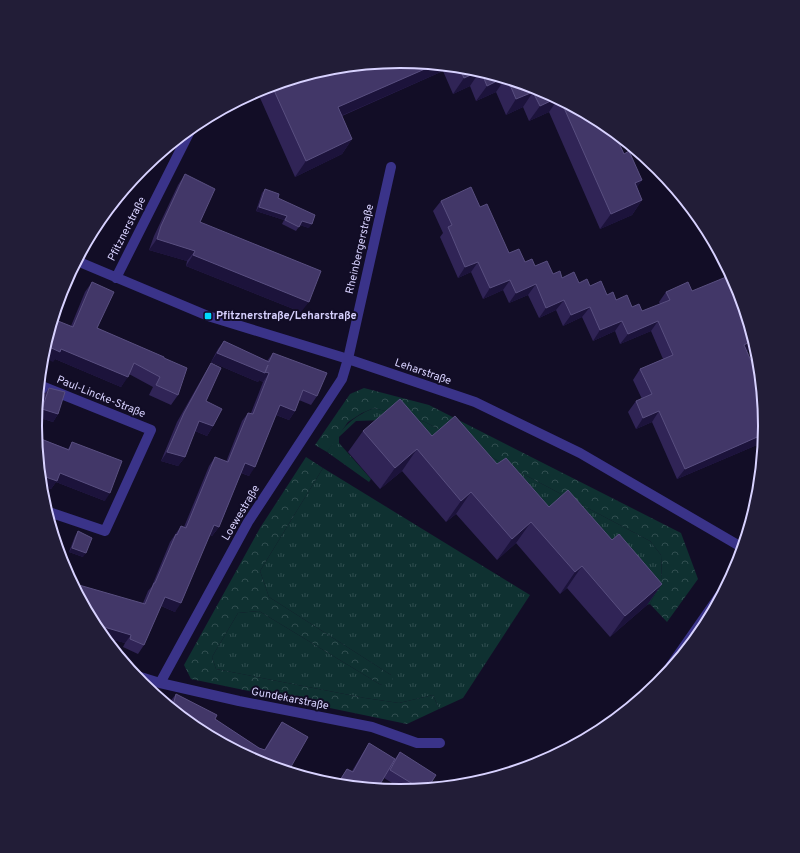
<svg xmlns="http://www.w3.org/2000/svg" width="800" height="853" viewBox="0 0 800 853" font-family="Overpass,sans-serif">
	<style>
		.grass { fill: url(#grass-tufts) }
		.forest { fill: url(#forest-crowns) }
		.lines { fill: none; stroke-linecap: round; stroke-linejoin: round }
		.minor { stroke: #3a3389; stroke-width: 10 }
		.tertiary { stroke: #3a3389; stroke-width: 10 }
		.wall { fill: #302456 }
		.shaded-wall { fill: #1c133b }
		.building { fill: #423768; stroke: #594f80 }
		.poi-dot { fill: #00dafd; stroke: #120d26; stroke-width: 1.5 }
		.labels { text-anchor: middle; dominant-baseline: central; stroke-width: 4; stroke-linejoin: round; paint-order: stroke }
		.street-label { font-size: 11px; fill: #d8d2ff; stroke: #120d26 }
		.poi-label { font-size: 11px; font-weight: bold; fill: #d8d2ff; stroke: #120d26; text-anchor: start }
		.rim { fill: none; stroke: #d8d2ff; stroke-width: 2 }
	</style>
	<defs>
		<pattern id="grass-tufts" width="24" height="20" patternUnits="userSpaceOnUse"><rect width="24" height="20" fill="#0f3131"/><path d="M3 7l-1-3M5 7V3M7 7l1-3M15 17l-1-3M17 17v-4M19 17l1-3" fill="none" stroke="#314e50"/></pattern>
		<pattern id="forest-crowns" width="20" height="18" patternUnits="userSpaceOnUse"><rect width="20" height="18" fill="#0f3131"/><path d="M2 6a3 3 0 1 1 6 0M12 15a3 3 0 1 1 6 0" fill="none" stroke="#314e50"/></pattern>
	</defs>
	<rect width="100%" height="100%" fill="#120d26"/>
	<path class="grass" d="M 374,408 L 425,422 L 650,541 L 661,555 L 662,580 L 650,604 L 647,605 L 604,555 L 417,457 L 385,420 L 356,421 L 339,437 L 339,443 L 371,479 L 369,482 L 327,452 C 341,430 349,418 374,408 Z
		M 323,468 L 530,595 L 463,698 L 439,709 L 433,695 L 399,703 L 365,698 L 216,669 L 212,657 L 238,613 L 259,611 L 381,685 L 391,675 L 269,597 L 260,571 Z"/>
	<path class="forest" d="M 364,388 L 429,405 L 681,533 L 698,579 L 667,622 L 650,604 L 662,579 L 661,555 L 650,541 L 425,422 L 374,408 L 362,413 L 348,422 L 327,452 L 315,445 L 350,394 Z
		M 306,457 L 323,468 L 260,571 L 269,597 L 391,675 L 393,679 L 381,685 L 259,611 L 238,613 L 212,657 L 216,669 L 365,698 L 399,703 L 433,695 L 439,709 L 407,724 L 191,679 L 184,665 L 260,528 Z"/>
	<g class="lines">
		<path class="minor" d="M 77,261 L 208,316 L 348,359 L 475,402 L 580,453 L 743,548
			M 116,278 L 192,127
			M 39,385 L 151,430 L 105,531 L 46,511
			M 134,675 L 160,683 L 239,701 L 372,727 L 417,743 L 440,743
			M 160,683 L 248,522 L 342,379 L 348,359 L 391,167"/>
		<path class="tertiary" d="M 658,684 L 729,582"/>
	</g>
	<path class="wall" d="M 400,62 L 471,69 L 540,89 L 603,123 L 642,180 L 637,187 L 642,200 L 632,215 L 600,229 L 549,112 L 529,121 L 523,107 L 506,115 L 496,92 L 476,101 L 470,86 L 453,94 L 443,71 L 342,116 L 352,139 L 342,154 L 295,177 L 257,91 L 261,89 L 329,68 Z
		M 185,174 L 200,222 L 301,312 L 186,266 L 187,261 L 149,250 L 154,236 L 178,185 Z
		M 133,179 L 124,199 L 116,210 L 110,207 Z
		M 265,189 L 278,198 L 309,228 L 300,225 L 296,231 L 282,224 L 284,220 L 256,211 L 262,193 Z
		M 441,201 L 480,207 L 509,253 L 525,262 L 553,274 L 579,283 L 590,286 L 632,307 L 642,311 L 660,304 L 659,302 L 666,292 L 692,291 L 755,347 L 747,351 L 765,427 L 764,442 L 677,479 L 652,422 L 636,429 L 628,412 L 636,401 L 642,399 L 633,380 L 640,369 L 663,359 L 651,331 L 620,344 L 615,331 L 593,341 L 582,317 L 563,326 L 556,310 L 539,318 L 528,295 L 509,303 L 503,290 L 483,299 L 471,272 L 458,278 L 440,237 L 443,233 L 433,211 Z
		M 92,282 L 97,328 L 164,358 L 178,395 L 171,405 L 149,395 L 153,387 L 129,374 L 121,387 L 55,359 L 53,362 L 71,326 L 85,292 Z
		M 224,341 L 267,361 L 273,353 L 317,396 L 311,405 L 299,400 L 295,411 L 289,420 L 276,415 L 249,476 L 241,473 L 219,527 L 212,536 L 210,535 L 175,612 L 161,606 L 144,645 L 138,654 L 123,647 L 125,643 L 103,637 L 96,629 L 143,603 L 148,591 L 152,586 L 170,542 L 181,526 L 184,527 L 209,466 L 215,457 L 226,462 L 242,421 L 248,413 L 251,413 L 263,382 L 259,380 L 258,382 L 211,362 L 218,349 Z
		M 211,363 L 206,401 L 213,426 L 207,436 L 195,431 L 185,457 L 178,466 L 161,461 L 177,422 L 205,373 Z
		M 49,388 L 58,414 L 53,422 L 37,417 L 43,396 Z
		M 363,431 L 432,436 L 497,464 L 549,507 L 612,540 L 662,584 L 647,605 L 610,637 L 567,588 L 560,594 L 516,543 L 497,560 L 456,514 L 446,522 L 402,471 L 380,489 L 348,452 Z
		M 36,437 L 68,449 L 72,442 L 105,501 L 56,482 L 51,489 L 41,485 Z
		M 78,531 L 83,557 L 69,552 L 75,536 Z
		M 176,694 L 215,719 L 259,748 L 264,750 L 275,732 L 282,722 L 288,772 L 197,730 L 168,706 L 169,703 Z
		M 369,743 L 394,760 L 400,752 L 427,789 L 405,791 L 384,778 L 393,762 L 376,789 L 336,785 L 347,769 L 352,771 L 364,751 Z"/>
	<path class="shaded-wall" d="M 434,65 L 447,66 L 443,71 L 327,122 L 338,107 Z
		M 480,71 L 470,86 L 453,94 L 464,78 Z
		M 503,78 L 505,79 L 496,92 L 476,101 L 487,86 Z
		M 533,92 L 523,107 L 506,115 L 516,99 Z
		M 557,98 L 558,99 L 549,112 L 529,121 L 540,106 Z
		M 352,139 L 342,154 L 295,177 L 306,161 Z
		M 642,180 L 631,196 L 635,183 Z
		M 642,200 L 632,215 L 600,229 L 611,214 Z
		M 259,207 L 287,216 L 284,220 L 256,211 Z
		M 302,221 L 312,224 L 309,228 L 299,225 Z
		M 157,239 L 195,251 L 187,261 L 149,250 Z
		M 193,255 L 309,302 L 301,312 L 186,266 Z
		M 478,262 L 471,272 L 458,278 L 465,267 Z
		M 510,280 L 503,290 L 483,299 L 490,288 Z
		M 536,284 L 528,295 L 509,303 L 516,293 Z
		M 564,300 L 556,310 L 539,318 L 546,308 Z
		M 590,307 L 582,317 L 563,326 L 571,315 Z
		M 622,321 L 615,331 L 593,341 L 600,330 Z
		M 658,321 L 651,331 L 620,344 L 628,334 Z
		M 753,340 L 755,347 L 737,355 L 744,345 Z
		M 45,345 L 61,349 L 128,377 L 121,387 L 55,359 L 53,362 L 42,357 Z
		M 217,353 L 265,372 L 269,373 L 263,382 L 259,380 L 258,382 L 211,362 Z
		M 280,405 L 295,411 L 289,420 L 274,414 Z
		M 42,409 L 58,414 L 53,422 L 37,417 Z
		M 659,411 L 652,422 L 636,429 L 643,418 Z
		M 199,421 L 213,426 L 207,436 L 193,430 Z
		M 764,434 L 764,442 L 677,479 L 685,469 Z
		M 417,449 L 402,471 L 380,489 L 395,468 Z
		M 167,452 L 185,457 L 178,466 L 161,461 Z
		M 245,463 L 255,467 L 249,476 L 239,472 Z
		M 60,473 L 110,493 L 105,501 L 56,482 L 51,489 L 41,485 L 40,475 Z
		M 471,492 L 456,514 L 446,522 L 461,501 Z
		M 531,522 L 516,543 L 497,560 L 512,539 Z
		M 214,525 L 219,527 L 212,536 L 208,534 Z
		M 72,548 L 86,553 L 83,557 L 69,552 Z
		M 582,566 L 567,588 L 560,594 L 575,572 Z
		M 662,584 L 647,605 L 610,637 L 625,616 Z
		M 165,597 L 181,603 L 175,612 L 159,605 Z
		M 94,624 L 131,635 L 125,643 L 103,637 L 96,629 Z"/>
	<path class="building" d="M 400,62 L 434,65 L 338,107 L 352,139 L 306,161 L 272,86 L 329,68 Z
		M 459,67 L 471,69 L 480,71 L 464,78 Z
		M 481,71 L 503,78 L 487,86 Z
		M 508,80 L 540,89 L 557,98 L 540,106 L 533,92 L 516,99 Z
		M 561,101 L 603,123 L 614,132 L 624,154 L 629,151 L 642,180 L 635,183 L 642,200 L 611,214 Z
		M 185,174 L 215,189 L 200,222 L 321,271 L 309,302 L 193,255 L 195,251 L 157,239 L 161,226 Z
		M 133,179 L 124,199 L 119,197 Z
		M 471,187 L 480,207 L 487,204 L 509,253 L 519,249 L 525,262 L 532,259 L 535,266 L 547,261 L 553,274 L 560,271 L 562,278 L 574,272 L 579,283 L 587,279 L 590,286 L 601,281 L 607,295 L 613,292 L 616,300 L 627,295 L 632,307 L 639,304 L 642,311 L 670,300 L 666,292 L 688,282 L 692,291 L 731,275 L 737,287 L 753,340 L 744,345 L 761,383 L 765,427 L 764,434 L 685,469 L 659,411 L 643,418 L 636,401 L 652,394 L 640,369 L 673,355 L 658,321 L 628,334 L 622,321 L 600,330 L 590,307 L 571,315 L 564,300 L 546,308 L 536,284 L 516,293 L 510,280 L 490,288 L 478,262 L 465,267 L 448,227 L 452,225 L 441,201 Z
		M 265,189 L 279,194 L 278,198 L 315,215 L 312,224 L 302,221 L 299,227 L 285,220 L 287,216 L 259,207 Z
		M 92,282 L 114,292 L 97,328 L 164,357 L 164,358 L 187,368 L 178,395 L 156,385 L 160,377 L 134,363 L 128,377 L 61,349 L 60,352 L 45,345 L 53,319 L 73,327 Z
		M 224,341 L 269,362 L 273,353 L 327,373 L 317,396 L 303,390 L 295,411 L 280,405 L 255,467 L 245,463 L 219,527 L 214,525 L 181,603 L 165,597 L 144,645 L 130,639 L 131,635 L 94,624 L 72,583 L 145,604 L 154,583 L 155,583 L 176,534 L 177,535 L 181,526 L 186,528 L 215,457 L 228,462 L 248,413 L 253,414 L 269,373 L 265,372 L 268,365 L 265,373 L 217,353 Z
		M 211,363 L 221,368 L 206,401 L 222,409 L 213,426 L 199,421 L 185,457 L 167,452 L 184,413 Z
		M 49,388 L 65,392 L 58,414 L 42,409 Z
		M 400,399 L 432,436 L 455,416 L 497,464 L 506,458 L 549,507 L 568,490 L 612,540 L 619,534 L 662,584 L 625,616 L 582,566 L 575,572 L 531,522 L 512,539 L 471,492 L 461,501 L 417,449 L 395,468 L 363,431 Z
		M 36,437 L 69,450 L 72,442 L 122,461 L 110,493 L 60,473 L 57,481 L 40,475 Z
		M 78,531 L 92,538 L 86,553 L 72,548 Z
		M 176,694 L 217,715 L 215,719 L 259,748 L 265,750 L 282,722 L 308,737 L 288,772 L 260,764 L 197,730 L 180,716 L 180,715 L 172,709 Z
		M 369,743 L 395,759 L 379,786 L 372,782 L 368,788 L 337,785 L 347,769 L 353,772 Z
		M 400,752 L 436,775 L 427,789 L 421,789 L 390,770 Z"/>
	<rect class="poi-dot" x="204" y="312" width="8" height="8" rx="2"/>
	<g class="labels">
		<g class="street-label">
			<text transform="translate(127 229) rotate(-63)">Pfitznerstraße</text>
			<text transform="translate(360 249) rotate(-77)">Rheinbergerstraße</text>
			<text transform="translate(423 372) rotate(19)">Leharstraße</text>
			<text transform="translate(101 397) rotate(22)">Paul-Lincke-Straße</text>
			<text transform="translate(241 513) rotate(-59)">Loewestraße</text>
			<text transform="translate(290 699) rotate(11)">Gundekarstraße</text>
		</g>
		<g class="poi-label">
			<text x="216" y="316">Pfitznerstraße/Leharstraße</text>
		</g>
	</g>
	<path d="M0 0H800V853H0ZM42 426a358 358 0 1 1 716 0a358 358 0 1 1-716 0Z" fill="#221d37" fill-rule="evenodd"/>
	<path class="rim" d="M42 426a358 358 0 1 1 716 0a358 358 0 1 1-716 0Z"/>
</svg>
